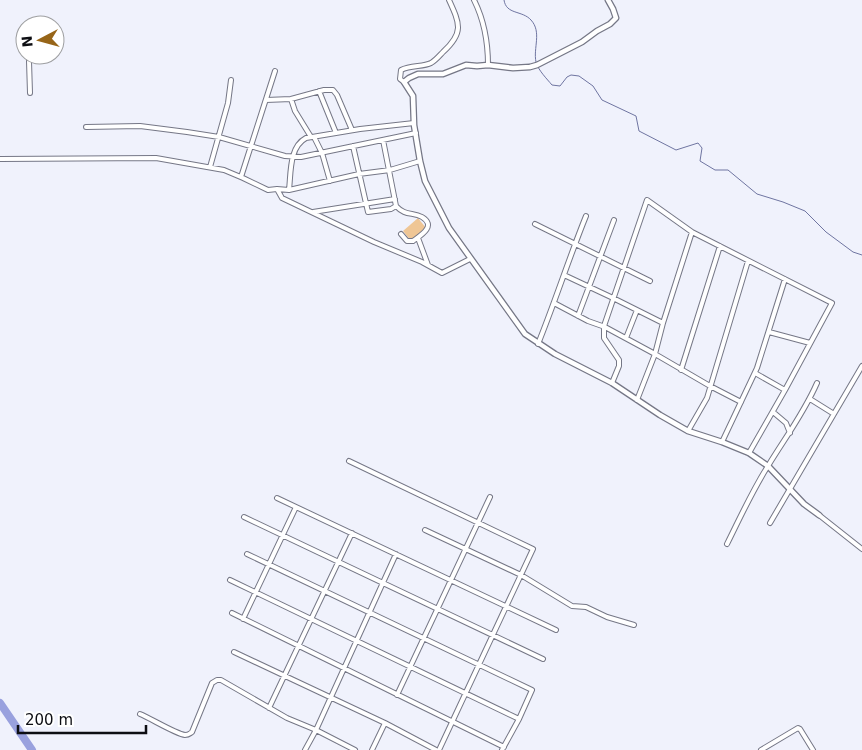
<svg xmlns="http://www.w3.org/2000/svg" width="862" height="750" viewBox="0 0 862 750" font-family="'DejaVu Sans',sans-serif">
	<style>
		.green { fill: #efc695 }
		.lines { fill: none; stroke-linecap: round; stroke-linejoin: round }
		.stream { stroke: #6f75a1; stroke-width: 1 }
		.river { stroke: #99a1de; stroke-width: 8 }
		.minor-casing { stroke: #757786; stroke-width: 6 }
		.tertiary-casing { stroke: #757786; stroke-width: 7 }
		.minor { stroke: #fff; stroke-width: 4 }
		.tertiary { stroke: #fff; stroke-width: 4.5 }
	</style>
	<rect width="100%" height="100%" fill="#f0f2fc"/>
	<path class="green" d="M 418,218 L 426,228 L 411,241 L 403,231 Z"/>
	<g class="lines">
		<path class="stream" d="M 504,0 C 506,15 522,10 531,20 C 542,32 533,48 536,62 C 538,70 547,79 552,85 L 560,86 L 567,77 L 571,75 L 579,76 L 593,86 L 602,100 L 636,116 L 639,131 L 676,150 L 698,143 L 702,148 L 700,161 L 715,170 L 728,170 L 757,194 L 783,202 L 805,211 L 826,232 L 853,252 L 862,255"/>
		<path class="river" d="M 0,703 L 32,750"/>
		<g class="minor-casing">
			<path id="minor" d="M 474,0 C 484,20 488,42 488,65
				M 29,61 L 30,93
				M 404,82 L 400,79 L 401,70 C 411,65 423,67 431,63 C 436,60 440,55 443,52 C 464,33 460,24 449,0
				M 319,91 L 336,133
				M 291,99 L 295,111 L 311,137
				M 266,100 L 291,99 L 324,90 L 333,90 L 337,95 L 352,130
				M 86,127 L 140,126 L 187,132 L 219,137 L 285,156 L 301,157 L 416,133
				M 314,137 L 322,153 L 330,181
				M 353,146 L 368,212 L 391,209 L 396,206 L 383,140
				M 0,159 L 156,158 L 224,170 L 243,178 L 268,190 L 277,189 L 282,198 L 374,242 L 422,262 L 442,273 L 470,259
				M 210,167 L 228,103 L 231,80
				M 241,177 L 275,71
				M 277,189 L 289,190 L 359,174 L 390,170 L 420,161
				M 289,190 C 291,173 289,147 306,138 L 360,129 L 414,123
				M 396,206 C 405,216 413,212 422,217 C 437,226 420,236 413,241 L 407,241 L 401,234
				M 313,212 L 395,199
				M 535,224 L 650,281
				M 418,238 L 428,265
				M 564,275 L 613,298 L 663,323
				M 554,303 L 588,321 L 605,327 L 655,354 L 710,386 L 741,402
				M 578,316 L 614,220
				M 769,332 L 810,343
				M 626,338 L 637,310
				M 538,344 C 555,302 569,258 586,216
				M 681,370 L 720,246
				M 755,373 L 785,390
				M 612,383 L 619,366 L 619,360 L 604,338 L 604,326 L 647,200 L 692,232 L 832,303 L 785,390 L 749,453
				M 810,399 L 834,414
				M 637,400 L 655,354 L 663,323 L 692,232
				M 773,412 L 786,423 L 790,433
				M 688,431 L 707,398 L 748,261
				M 722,442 L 757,368 L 785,279
				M 349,461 L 533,549 L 439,750
				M 277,498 L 556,630
				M 819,515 L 862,549
				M 244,517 L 543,659
				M 770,523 L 862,366
				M 425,530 L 521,575 L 572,606 L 586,607 L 607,617 L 634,625
				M 727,544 C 740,518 752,491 768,466 C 785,438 804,413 817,383
				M 247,554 L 532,690 L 519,719 L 502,750
				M 230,580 L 519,719
				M 232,613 L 504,747
				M 243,619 L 296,507
				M 234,652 L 385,723 L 436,750
				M 397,695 L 490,497
				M 269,708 L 352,533
				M 140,714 C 150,718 176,734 185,735 C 189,735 189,734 192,732 L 212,683 L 217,680 L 221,680 L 287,718 L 316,730 L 305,750
				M 355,750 L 316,730 L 396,554
				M 372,750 L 385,723
				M 761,750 L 798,728 L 800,729 L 813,750"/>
		</g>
		<g class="tertiary-casing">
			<path id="tertiary" d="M 608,0 L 613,9 L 616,18 L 610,24 L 597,31 L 582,42 L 537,65 L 530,67 L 513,68 L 488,65 L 477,66 L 466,65 L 443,74 L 418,74 L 409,78 L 404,82 L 413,96 L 414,125 L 420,161 L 425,181 L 449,228 L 525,334 L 555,354 L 612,383 L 660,415 L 688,431 L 722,442 L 749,453 L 768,466 L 804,504 L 819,515"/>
		</g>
		<use href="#minor" class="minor"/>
		<use href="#tertiary" class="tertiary"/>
	</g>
	<g transform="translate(40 40) rotate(264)"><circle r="24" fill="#ffffff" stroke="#9e9fa1"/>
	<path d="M0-4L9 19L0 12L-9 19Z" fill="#976518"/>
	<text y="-8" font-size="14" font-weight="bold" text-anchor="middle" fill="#0d0e13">N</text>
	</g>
	<path d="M18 725v8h128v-8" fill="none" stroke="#0d0e13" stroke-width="2.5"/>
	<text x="25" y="725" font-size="15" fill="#0d0e13" stroke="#ffffff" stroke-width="4" paint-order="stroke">200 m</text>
</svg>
